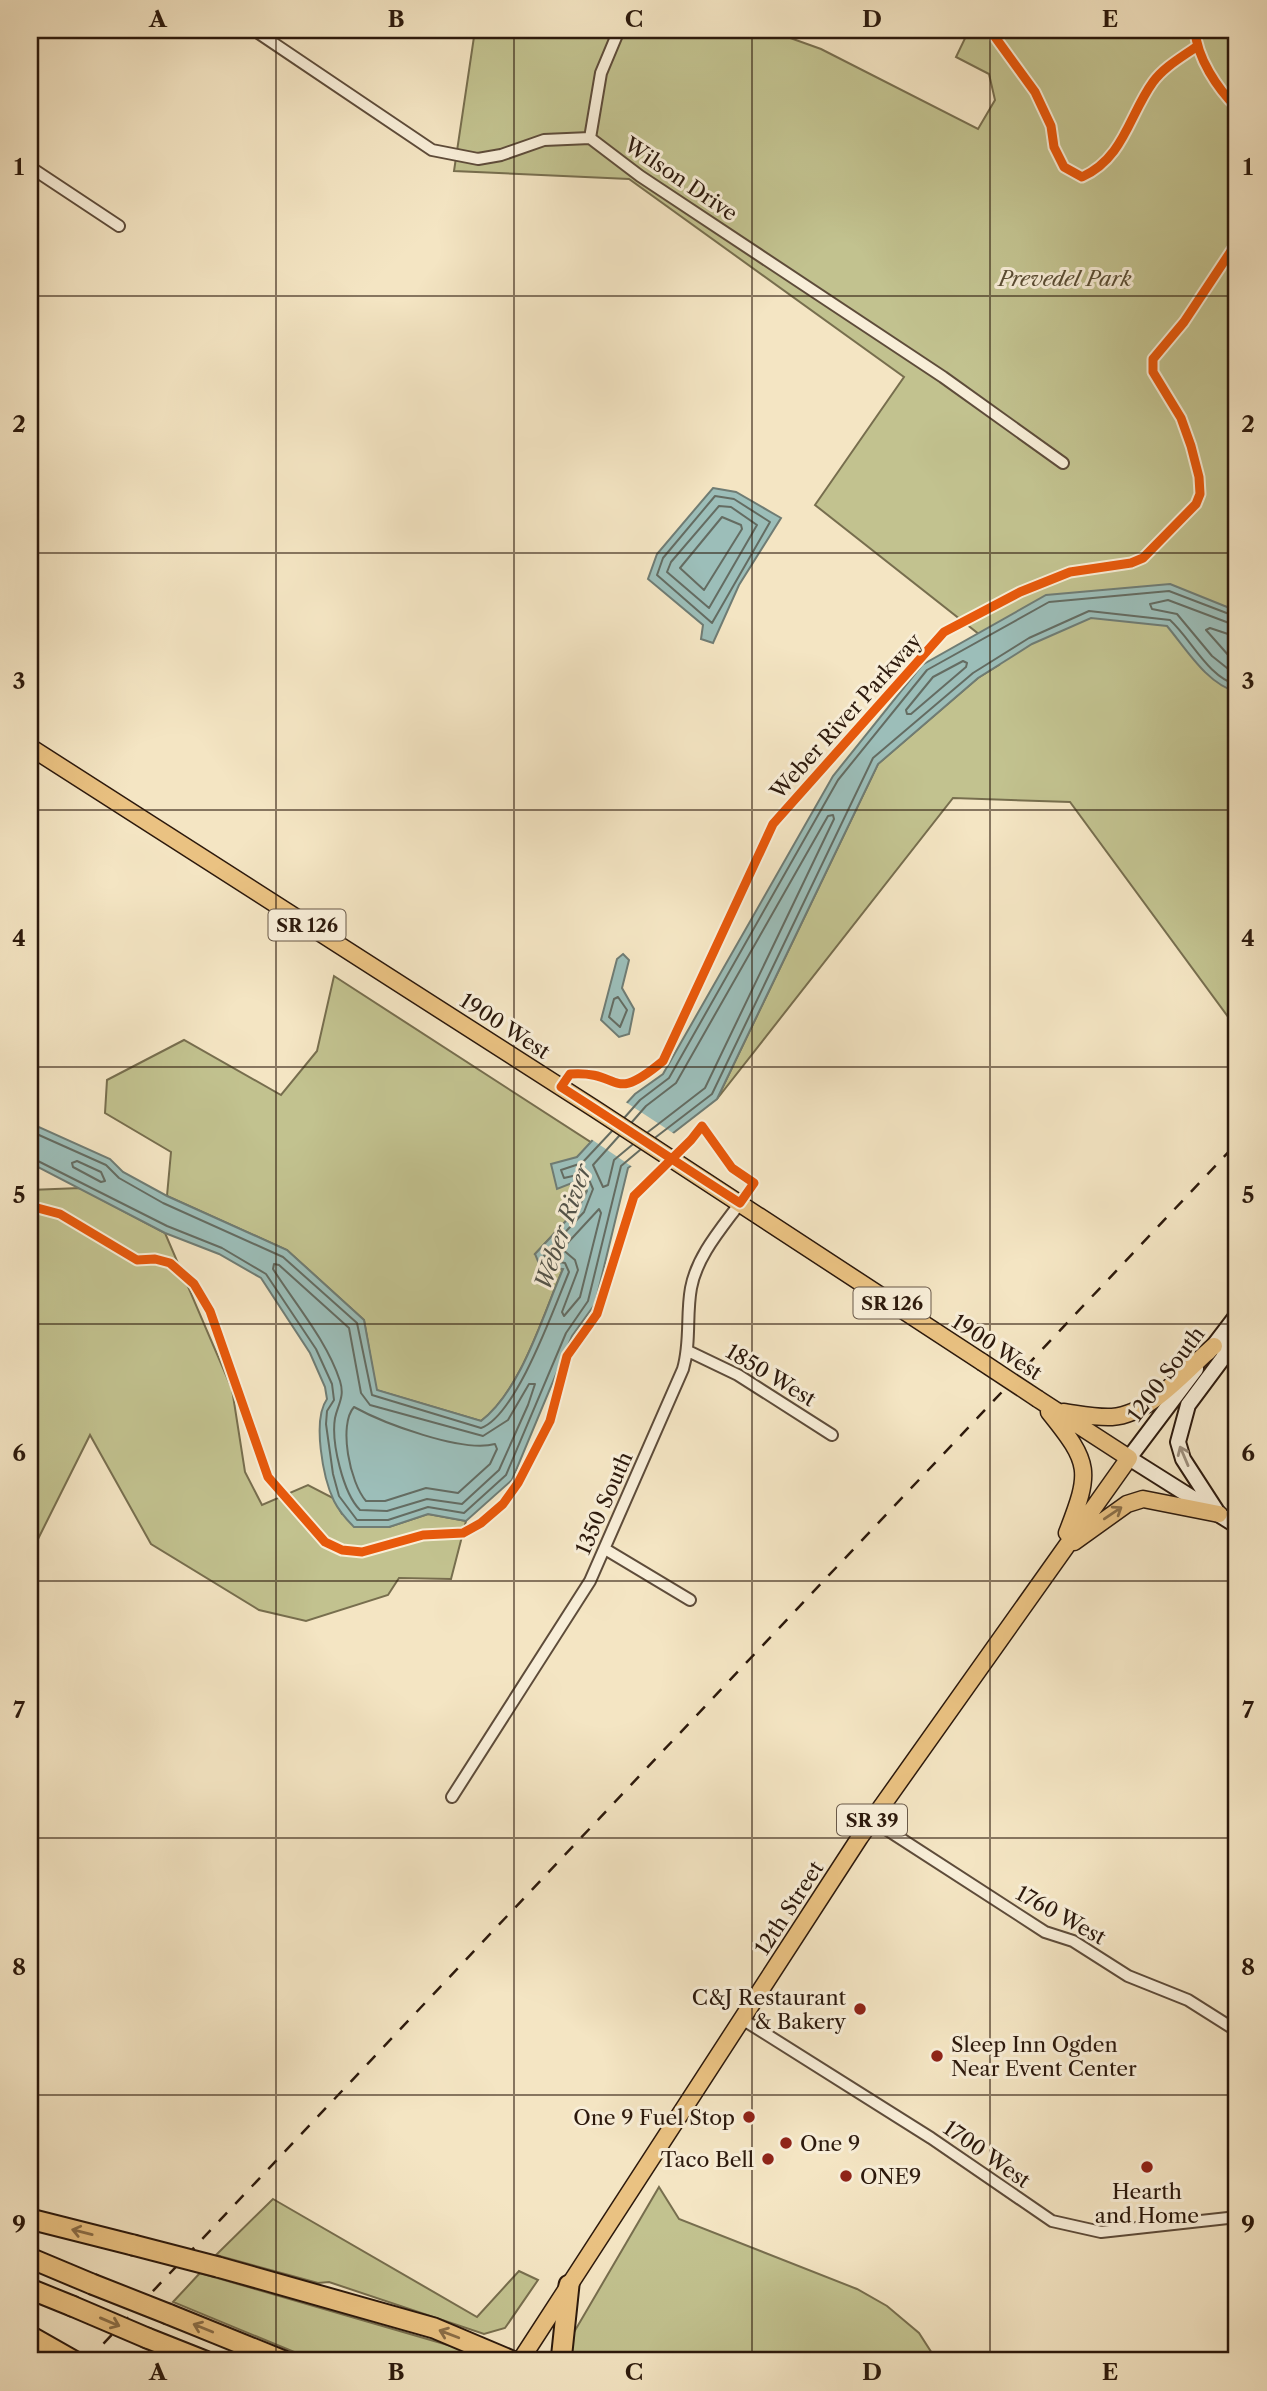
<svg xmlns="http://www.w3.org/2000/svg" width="1267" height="2391" viewBox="0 0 1267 2391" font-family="'Libre Caslon Text',serif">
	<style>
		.green { fill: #c2c28f; stroke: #776e4e; stroke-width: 2 }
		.water { fill: #9cbeb9; stroke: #6f7c74; stroke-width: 2 }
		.pier { fill: #f4e5c3 }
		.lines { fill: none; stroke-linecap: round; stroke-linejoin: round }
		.shore { stroke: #646c62; stroke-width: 2 }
		.minor-casing { stroke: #5e4c3a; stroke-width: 14 }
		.secondary-casing { stroke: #2c190c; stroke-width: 18 }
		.primary-casing { stroke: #2c190c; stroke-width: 19 }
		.motorway-casing { stroke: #2c190c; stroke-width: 23 }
		.minor { stroke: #f8eed8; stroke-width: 10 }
		.secondary { stroke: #f8eed8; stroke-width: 14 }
		.primary { stroke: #eac282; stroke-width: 16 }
		.motorway { stroke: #eac282; stroke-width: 19 }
		.rail { stroke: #2c190c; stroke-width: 2.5; stroke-dasharray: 12 12; stroke-linecap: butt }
		.primary-bridge-casing { stroke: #2c190c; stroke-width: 19; stroke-linecap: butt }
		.motorway-bridge-casing { stroke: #2c190c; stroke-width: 23; stroke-linecap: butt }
		.primary-bridge { stroke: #eac282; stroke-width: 16 }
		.motorway-bridge { stroke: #eac282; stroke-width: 19 }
		.cycleway-casing { stroke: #f8eed8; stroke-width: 13 }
		.cycleway { stroke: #e8590c; stroke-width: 9 }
		.oneway { stroke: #9c8e7c }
		.oneway2 { stroke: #8b6e47 }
		.grid { fill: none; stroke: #2c190c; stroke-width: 2; stroke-opacity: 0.55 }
		.poi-dot { fill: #8f2418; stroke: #f8eed8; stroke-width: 2.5 }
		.labels { text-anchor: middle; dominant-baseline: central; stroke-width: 6; stroke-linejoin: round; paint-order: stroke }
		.shield { fill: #f8eed8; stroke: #695949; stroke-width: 2 }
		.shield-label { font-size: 19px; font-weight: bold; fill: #2c190c }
		.street-label { font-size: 21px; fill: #2c190c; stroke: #f8eed8 }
		.park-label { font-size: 21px; font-style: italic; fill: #594c33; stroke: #f8eed8 }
		.poi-label { font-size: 21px; fill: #2c190c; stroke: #f8eed8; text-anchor: end }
		.water-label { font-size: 23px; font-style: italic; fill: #535349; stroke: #f8eed8 }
		.neatline { fill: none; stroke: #2c190c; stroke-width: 2.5 }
		.grid-label { font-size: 23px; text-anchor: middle; font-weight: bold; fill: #2c190c }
	</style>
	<rect width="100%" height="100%" fill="#f4e5c3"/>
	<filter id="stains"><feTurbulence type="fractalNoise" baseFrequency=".00286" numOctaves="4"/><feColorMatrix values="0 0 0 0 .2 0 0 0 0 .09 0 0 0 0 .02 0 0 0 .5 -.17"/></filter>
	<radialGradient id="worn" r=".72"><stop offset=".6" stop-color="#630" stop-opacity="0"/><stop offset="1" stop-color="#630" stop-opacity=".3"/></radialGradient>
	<path class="green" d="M 475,30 L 768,30 L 821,49 L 978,129 L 995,100 L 989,74 L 956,57 L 969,30 L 1237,30 L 1237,1029 L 1070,802 L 953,798 L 717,1099 L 878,764 L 978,678 L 999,665 L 980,635 L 815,505 L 904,377 L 629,179 L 454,171 Z
		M 334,976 L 592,1143 L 577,1157 L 587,1190 L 579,1207 L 535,1254 L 563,1269 C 543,1314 521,1391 481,1421 L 376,1390 L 364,1320 L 287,1250 L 167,1196 L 171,1152 L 105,1113 L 107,1080 L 184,1040 L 281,1095 L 317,1051 Z
		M 80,1188 L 165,1233 L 232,1389 L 245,1472 L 262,1505 L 308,1485 L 333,1498 L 342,1514 L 389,1527 L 428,1514 L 466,1521 L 451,1579 L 399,1578 L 388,1595 L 306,1621 L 259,1610 L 151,1544 L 90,1435 L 35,1545 L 30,1549 L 30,1190 Z
		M 659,2187 L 679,2219 L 857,2289 L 887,2306 L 919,2333 L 937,2361 L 568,2361 L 570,2339 Z
		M 273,2199 L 477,2317 L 519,2271 L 538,2280 L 505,2328 L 484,2334 L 329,2282 L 318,2283 L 216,2255 Z
		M 200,2273 L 465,2350 L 477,2361 L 316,2361 L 173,2302 Z"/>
	<path class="water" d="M 713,488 L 736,492 L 781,518 L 739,585 L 713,643 L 701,639 L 703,625 L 648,579 L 657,554 Z
		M 1170,584 L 1237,611 L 1237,692 C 1207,684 1187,650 1167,626 L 1091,618 L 1032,644 L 978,678 L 878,764 L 717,1099 L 628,1168 L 595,1304 L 572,1336 L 512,1480 L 466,1521 L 428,1514 L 389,1527 L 354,1527 C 346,1519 339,1511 334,1501 C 323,1478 312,1420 327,1399 L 325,1387 L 310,1353 L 261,1278 L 219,1254 L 165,1233 L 30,1163 L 30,1123 L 110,1159 L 123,1172 L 167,1196 L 287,1250 L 364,1320 L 377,1390 L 481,1421 C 521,1391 543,1315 563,1269 L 540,1266 L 535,1254 L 579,1207 L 587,1191 L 582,1179 L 557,1189 L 551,1164 L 577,1157 L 635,1094 L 663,1074 L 833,776 L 922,665 L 1046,595 Z
		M 623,954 L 629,960 L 622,988 L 634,1009 L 629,1034 L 619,1037 L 601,1020 L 617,959 Z"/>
	<path class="pier" d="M 624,1101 L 676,1135 L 634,1168 L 591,1139 Z"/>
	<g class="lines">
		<path class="shore" d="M 715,496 L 734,499 L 770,522 L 712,623 L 657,575 L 663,558 Z
			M 719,506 L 731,507 L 757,525 L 709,608 L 667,572 L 671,562 Z
			M 722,517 L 741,525 L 742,529 L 704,590 L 680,568 Z
			M 1237,626 L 1168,600 L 1150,604 L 1152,609 L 1177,614 L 1212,656 L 1237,676
			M 1237,637 L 1210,628 L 1206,630 L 1237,665
			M 963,661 L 967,663 L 966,667 L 911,714 L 907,714 L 906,710 L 933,677 Z
			M 618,997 L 627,1010 L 620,1027 L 609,1017 L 614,999 Z
			M 625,1117 L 640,1100 L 669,1078 L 838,780 L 927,670 L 1049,602 L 1169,591 L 1237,617
			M 632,1122 L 646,1106 L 676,1083 L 828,816 L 833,815 L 834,819 L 705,1088 L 648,1132
			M 30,1131 L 106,1165 L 119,1178 L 163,1203 L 283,1257 L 357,1323 L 372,1395 L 481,1428 C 516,1416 554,1308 569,1272 L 565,1263 L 547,1260 L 544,1255 L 584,1212 L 593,1189 L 586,1173 L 564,1178 L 561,1170 L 582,1163 L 612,1131
			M 619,1136 L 593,1165 L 603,1187 L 608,1185 L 614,1160 L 632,1145
			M 656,1137 L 712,1094 L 873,758 L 973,673 L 1029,638 L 1089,611 L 1170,620 C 1192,640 1207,676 1237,685
			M 30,1157 L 167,1226 L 222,1248 L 266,1274 L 316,1349 L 332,1384 L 334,1400 L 327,1411 L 326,1424 L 333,1474 L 339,1496 L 357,1520 L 388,1520 L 428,1507 L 464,1513 L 506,1475 L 566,1333 L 588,1301 L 621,1166 L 640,1150
			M 77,1161 L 101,1172 L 105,1181 L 101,1182 L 73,1167 L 72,1163 Z
			M 599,1209 L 601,1213 L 580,1297 L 564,1316 L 562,1312 L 578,1270 L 575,1260 L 562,1249 Z
			M 274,1264 L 279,1265 L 349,1328 L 361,1393 L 370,1405 L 483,1436 L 508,1420 L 529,1384 L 535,1384 L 528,1405 L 499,1470 L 462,1504 L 427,1499 L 387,1511 L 360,1510 C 343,1493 331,1442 335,1418 C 338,1404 345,1397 340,1381 C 327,1341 296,1305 273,1269 Z
			M 354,1407 C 383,1423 462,1453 495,1444 L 497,1449 L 490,1464 L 458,1493 L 426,1488 L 385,1501 L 366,1501 C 350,1483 338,1425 354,1407 Z"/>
		<g class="minor-casing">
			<path id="minor" d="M 254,30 L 432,150 L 478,159 L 501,155 L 544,140 L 590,138 L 640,176 L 943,377 L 1063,463
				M 590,138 L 601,73 L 619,30
				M 30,167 L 119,226
				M 688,1351 L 738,1375 L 832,1435
				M 605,1549 L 690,1600
				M 452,1797 L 590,1581 L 683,1369 C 691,1342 686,1315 691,1288 C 697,1256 721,1229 740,1203
				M 872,1820 L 1045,1932 L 1073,1941 L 1128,1976 L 1188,2000 L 1237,2031
				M 742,2019 L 931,2138 L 1052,2221 L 1101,2232 L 1237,2217"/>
		</g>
		<g class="secondary-casing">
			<path id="secondary" d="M 1208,1353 L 1237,1315
				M 1196,1369 L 1129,1458 L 1237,1526
				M 1216,1510 L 1183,1459 L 1178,1442 L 1188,1405 L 1223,1358 L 1236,1326"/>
		</g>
		<g class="primary-casing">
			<path id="primary" d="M 30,747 L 595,1109 L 982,1362
				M 1049,1412 C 1091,1464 1091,1471 1067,1533
				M 1063,1412 C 1078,1414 1097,1418 1112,1417 C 1151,1414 1186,1370 1214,1346
				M 1074,1542 L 1127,1504 L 1143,1499 L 1219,1514
				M 520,2361 L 860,1837 L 1129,1458 L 1038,1399"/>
		</g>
		<g class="motorway-casing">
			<path id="motorway" d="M 30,2219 L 133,2245
				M 30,2258 L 92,2284
				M 218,2267 L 434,2328 L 512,2361
				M 30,2289 L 72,2306
				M 168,2314 L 284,2361
				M 30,2336 L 74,2361
				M 147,2338 L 205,2361
				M 561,2361 L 569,2285"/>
		</g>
		<use href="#minor" class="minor"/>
		<use href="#secondary" class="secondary"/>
		<use href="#primary" class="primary"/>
		<use href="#motorway" class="motorway"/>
		<path class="rail" d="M 87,2361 L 1237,1143"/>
		<g class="primary-bridge-casing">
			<path id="primary-bridge" d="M 982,1362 L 1038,1399"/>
		</g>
		<g class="motorway-bridge-casing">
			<path id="motorway-bridge" d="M 133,2245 L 218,2267
				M 92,2284 L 168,2314
				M 72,2306 L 147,2338"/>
		</g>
		<use href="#primary-bridge" class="primary-bridge"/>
		<use href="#motorway-bridge" class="motorway-bridge"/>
		<g class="cycleway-casing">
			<path id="cycleway" d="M 990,30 L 1035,92 L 1051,126 L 1054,147 L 1064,167 L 1082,177 C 1124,158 1129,115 1153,82 C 1164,67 1182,57 1196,47
				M 1195,30 C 1197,58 1217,88 1237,108
				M 30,1206 L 60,1214 L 137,1260 L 155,1259 L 170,1263 L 194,1284 L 210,1311 L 268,1477 L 325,1542 L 342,1550 L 362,1552 L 423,1535 L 463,1533 L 481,1523 L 503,1504 L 518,1483 L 550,1421 L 567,1356 L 597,1314 L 634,1196 L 691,1140 L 702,1126 L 732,1168 L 754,1183 L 740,1203 C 680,1165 621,1125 561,1087 L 570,1074 C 623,1070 609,1106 663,1061 L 773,824 L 944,632 L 1020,592 L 1070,572 L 1131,563 L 1143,558 L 1196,504 L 1200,494 L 1199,477 L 1191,446 L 1181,418 L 1153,372 L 1153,359 L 1184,322 L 1237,242"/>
		</g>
		<use href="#cycleway" class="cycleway"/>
	</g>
	<defs><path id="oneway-shaft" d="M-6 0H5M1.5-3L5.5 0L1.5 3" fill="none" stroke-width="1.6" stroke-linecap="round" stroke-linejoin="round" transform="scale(1.75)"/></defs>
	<use class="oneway" href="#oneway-shaft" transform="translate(1184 1456) rotate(-113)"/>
	<g class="oneway2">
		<use href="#oneway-shaft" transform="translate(1113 1513) rotate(-34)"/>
		<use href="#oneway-shaft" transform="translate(82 2232) rotate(-166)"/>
		<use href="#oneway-shaft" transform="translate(110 2322) rotate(23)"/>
		<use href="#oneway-shaft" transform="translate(203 2328) rotate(-158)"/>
		<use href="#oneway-shaft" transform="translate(449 2334) rotate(-159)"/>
	</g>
	<path class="grid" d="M 276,30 L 276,2361M 514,30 L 514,2361M 752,30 L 752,2361M 990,30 L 990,2361M 30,296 L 1237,296M 30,553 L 1237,553M 30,810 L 1237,810M 30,1067 L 1237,1067M 30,1324 L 1237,1324M 30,1581 L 1237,1581M 30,1838 L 1237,1838M 30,2095 L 1237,2095"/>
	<g class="poi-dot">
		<circle cx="860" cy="2009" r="7"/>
		<circle cx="937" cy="2056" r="7"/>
		<circle cx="749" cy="2117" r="7"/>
		<circle cx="786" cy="2143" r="7"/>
		<circle cx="768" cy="2159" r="7"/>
		<circle cx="1147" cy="2167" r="7"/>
		<circle cx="846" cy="2176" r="7"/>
	</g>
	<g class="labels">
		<g class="shield">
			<rect x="268.5" y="909.5" width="77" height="31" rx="5"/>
			<rect x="853.5" y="1287.5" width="77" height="31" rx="5"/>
			<rect x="837" y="1804.5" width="70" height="31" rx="5"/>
		</g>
		<g class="shield-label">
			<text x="307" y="925">SR 126</text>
			<text x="892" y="1303">SR 126</text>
			<text x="872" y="1820">SR 39</text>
		</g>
		<g class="street-label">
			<text transform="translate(681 179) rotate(34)">Wilson Drive</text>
			<text transform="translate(846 716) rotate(-48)">Weber River Parkway</text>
			<text transform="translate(505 1026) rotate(33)">1900 West</text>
			<text transform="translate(997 1347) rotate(33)">1900 West</text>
			<text transform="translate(1166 1374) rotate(-53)">1200 South</text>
			<text transform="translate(771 1375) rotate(31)">1850 West</text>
			<text transform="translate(604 1503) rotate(-66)">1350 South</text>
			<text transform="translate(789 1908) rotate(-57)">12th Street</text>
			<text transform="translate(1061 1915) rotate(29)">1760 West</text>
			<text transform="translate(987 2154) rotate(35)">1700 West</text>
		</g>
		<g class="park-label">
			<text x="1065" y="278">Prevedel Park</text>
		</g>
		<g class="poi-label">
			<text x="846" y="1997">C&amp;J Restaurant<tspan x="846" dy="24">&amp; Bakery</tspan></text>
			<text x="951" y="2044" text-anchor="start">Sleep Inn Ogden<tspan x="951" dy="24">Near Event Center</tspan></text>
			<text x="735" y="2117">One 9 Fuel Stop</text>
			<text x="800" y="2143" text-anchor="start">One 9</text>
			<text x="754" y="2159">Taco Bell</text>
			<text x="860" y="2176" text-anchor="start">ONE9</text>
			<text x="1147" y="2191" text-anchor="middle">Hearth<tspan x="1147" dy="24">and Home</tspan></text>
		</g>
		<g class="water-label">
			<text transform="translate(563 1227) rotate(-71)">Weber River</text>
		</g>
	</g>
	<rect width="1267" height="2391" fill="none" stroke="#f4e5c3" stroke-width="77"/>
	<rect x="38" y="38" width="1190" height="2314" class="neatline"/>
	<g class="grid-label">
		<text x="158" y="27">A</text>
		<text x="396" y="27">B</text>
		<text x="634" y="27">C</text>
		<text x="872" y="27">D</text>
		<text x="1110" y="27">E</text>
		<text x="19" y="175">1</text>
		<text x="1248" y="175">1</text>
		<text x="19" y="432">2</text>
		<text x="1248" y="432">2</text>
		<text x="19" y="689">3</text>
		<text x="1248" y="689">3</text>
		<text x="19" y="946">4</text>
		<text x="1248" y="946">4</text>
		<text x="19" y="1203">5</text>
		<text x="1248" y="1203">5</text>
		<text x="19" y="1461">6</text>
		<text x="1248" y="1461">6</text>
		<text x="19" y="1718">7</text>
		<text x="1248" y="1718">7</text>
		<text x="19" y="1975">8</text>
		<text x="1248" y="1975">8</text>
		<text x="19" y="2232">9</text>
		<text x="1248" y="2232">9</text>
		<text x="158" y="2380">A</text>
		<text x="396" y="2380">B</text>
		<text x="634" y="2380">C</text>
		<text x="872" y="2380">D</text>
		<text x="1110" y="2380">E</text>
	</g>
	<rect width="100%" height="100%" filter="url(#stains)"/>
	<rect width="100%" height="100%" fill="url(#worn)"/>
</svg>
